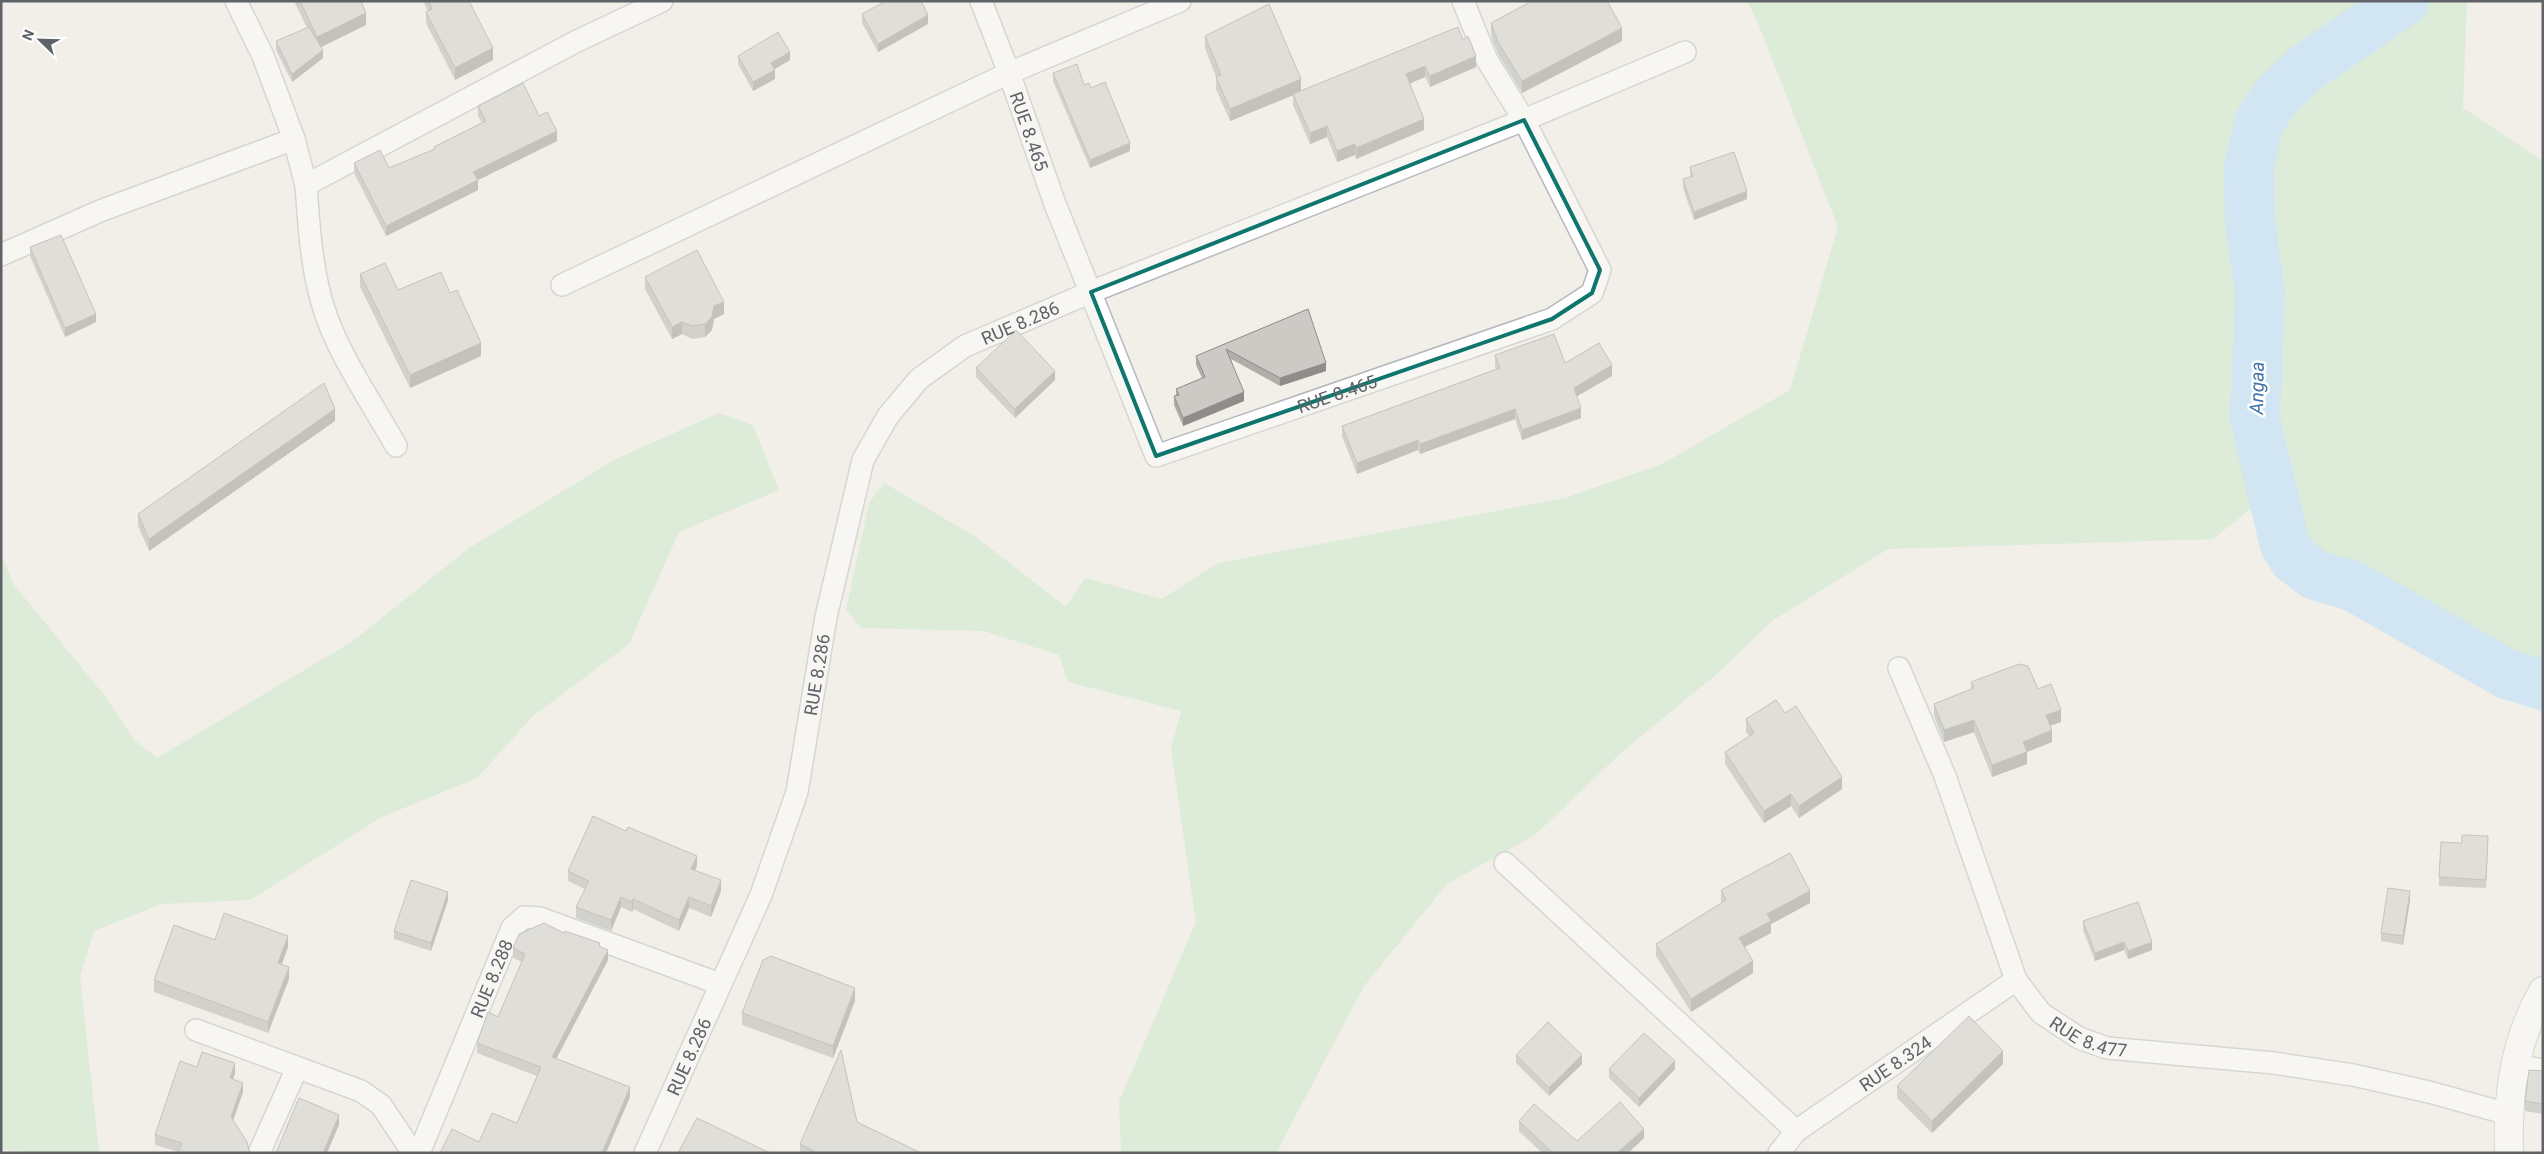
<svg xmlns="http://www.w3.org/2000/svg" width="2544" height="1154" viewBox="0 0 2544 1154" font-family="Roboto,sans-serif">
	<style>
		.green { fill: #c5e8c5 }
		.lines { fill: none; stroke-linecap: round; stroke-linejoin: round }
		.river { stroke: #aadaff; stroke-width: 50 }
		.minor-casing { stroke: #b5b8bc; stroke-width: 24 }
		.tertiary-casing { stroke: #b5b8bc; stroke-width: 30 }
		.minor { stroke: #fff; stroke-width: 21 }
		.tertiary { stroke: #fff; stroke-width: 28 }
		.wall { fill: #afaea9 }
		.shaded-wall { fill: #8f8d8a }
		.building { fill: #cccac5; stroke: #8f8d8a }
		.marked { fill: none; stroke: #0f766e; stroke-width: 4; stroke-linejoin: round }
		.labels { text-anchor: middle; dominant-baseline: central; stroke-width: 5; stroke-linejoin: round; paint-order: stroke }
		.street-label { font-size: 18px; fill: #5f6368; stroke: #fff }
		.water-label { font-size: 19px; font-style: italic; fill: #4174aa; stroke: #fff }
	</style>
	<rect width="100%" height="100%" fill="#f1efe8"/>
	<path class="green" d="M 1747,1 L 2467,1 L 2463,108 L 2543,161 L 2543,685 L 2507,674 L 2353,586 L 2315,575 L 2294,559 L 2285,545 L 2273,491 L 2213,539 L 1888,549 L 1772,621 L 1718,673 L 1623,751 L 1535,835 L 1447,884 L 1364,986 L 1276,1153 L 1121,1153 L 1119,1102 L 1196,922 L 1171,748 L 1181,711 L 1068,682 L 1059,655 L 984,631 L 861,628 L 846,609 L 869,503 L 884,483 L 976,537 L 1066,607 L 1085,578 L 1162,599 L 1218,563 L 1565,498 L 1662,464 L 1790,390 L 1838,227 L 1757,21 Z
		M 719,413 L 753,425 L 779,490 L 679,532 L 629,644 L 533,716 L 477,778 L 382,817 L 250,900 L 161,904 L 94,931 L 80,976 L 99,1153 L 27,1153 L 1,1149 L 1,554 L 14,585 L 105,696 L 134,740 L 157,758 L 353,641 L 469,548 L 616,459 Z"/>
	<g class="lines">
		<path class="river" d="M 2404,1 L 2306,68 L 2275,98 L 2259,123 L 2249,166 L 2250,222 L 2260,293 L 2255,419 L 2285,545 L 2294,559 L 2315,575 L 2353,586 L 2507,674 L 2543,685"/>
		<g class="minor-casing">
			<g id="minor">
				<path d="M 236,1 L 263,56 L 294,139 L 306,185 L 577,41 L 662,1"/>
				<path id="s1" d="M 981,1 L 1009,73 L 1055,204 L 1156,456 L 1552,319 L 1592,293 L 1600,270 L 1524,120 L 1487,60 L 1463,1"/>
				<path d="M 306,185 C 309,226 311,266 323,306 C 338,355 371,401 396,446"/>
				<path d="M 1,255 L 100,211 L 294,139"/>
				<path d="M 562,285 L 1009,73 L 1180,1"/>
				<path id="s2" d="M 1899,668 L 1945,776 L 2016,980 L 2041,1013 L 2079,1038 L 2107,1048 L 2274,1063 L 2353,1075 L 2429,1092 L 2508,1114"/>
				<path d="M 1505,863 L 1796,1131"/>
				<path d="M 196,1030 L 361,1091 L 381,1105 L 413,1153"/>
				<path d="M 2515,1065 L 2543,1070"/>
				<path d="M 259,1153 L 297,1068"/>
				<path id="s3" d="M 419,1153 L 512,928 L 524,917 L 540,918 L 720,984"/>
				<path id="s4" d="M 645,1153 L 761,895 L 797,792 L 826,617 L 863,460 L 888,416 L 919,379 L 965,346 L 1091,292 L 1524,120 L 1685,52"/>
				<path id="s5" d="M 1779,1153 L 1796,1131 L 2016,980"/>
			</g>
		</g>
		<g class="tertiary-casing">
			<path id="tertiary" d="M 2509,1153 C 2507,1096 2514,1042 2543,991"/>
		</g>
		<use href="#minor" class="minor"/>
		<use href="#tertiary" class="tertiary"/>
	</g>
	<path class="wall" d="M 294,1 L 361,1 L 366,25 L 321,47 L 323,58 L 292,82 L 276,50 L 276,41 L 307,28 Z
		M 423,1 L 469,1 L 493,60 L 455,80 L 426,23 L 426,12 L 428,11 Z
		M 862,14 L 928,24 L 878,52 L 862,23 Z
		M 1491,23 L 1622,41 L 1522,93 L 1498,54 L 1491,36 Z
		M 1205,36 L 1301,91 L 1463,40 L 1476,67 L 1430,87 L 1425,77 L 1410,83 L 1424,130 L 1356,159 L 1355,155 L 1337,162 L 1327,137 L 1310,144 L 1293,105 L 1293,95 L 1230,121 L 1216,89 L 1216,77 L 1205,48 Z
		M 738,56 L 790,60 L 775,69 L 775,79 L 753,91 L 738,64 Z
		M 1053,73 L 1084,85 L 1091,88 L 1130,151 L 1090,168 L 1053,81 Z
		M 478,106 L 539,116 L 557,141 L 478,180 L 478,190 L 386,236 L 354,173 L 354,163 L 389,168 L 434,149 L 434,147 L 482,123 L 478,116 Z
		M 1690,167 L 1747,199 L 1694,220 L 1683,188 L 1683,179 L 1690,177 Z
		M 30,247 L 96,322 L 65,337 L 30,256 Z
		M 360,274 L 398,290 L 481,356 L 410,388 L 360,287 Z
		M 645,277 L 724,314 L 714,319 L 712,330 L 705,337 L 692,339 L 682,334 L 672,339 L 645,289 Z
		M 1308,309 L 1326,371 L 1280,386 L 1231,359 L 1244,401 L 1183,426 L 1174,405 L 1174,396 L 1176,396 L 1176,389 L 1202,378 L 1196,365 L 1196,356 Z
		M 1495,355 L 1565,363 L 1612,376 L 1577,396 L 1581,418 L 1522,440 L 1515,419 L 1420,454 L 1418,450 L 1357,474 L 1342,436 L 1342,426 L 1496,369 L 1495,366 Z
		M 976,368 L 1055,380 L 1015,418 L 976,377 Z
		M 335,421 L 149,551 L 138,526 L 138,514 Z
		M 1971,682 L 2038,689 L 2061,722 L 2050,726 L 2052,742 L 2027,752 L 2027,764 L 1992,777 L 1974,732 L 1944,742 L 1934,716 L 1934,704 L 1971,689 Z
		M 1785,713 L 1842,789 L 1799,818 L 1791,806 L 1764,823 L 1725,764 L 1725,752 L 1749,736 L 1746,732 L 1746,719 Z
		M 2462,843 L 2488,845 L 2486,888 L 2439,886 L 2439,877 Z
		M 697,866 L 695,870 L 721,891 L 711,917 L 689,908 L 679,931 L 633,909 L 632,912 L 621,907 L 611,931 L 576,918 L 576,907 L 585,889 L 568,881 L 568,871 Z
		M 1721,890 L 1810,903 L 1771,924 L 1771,933 L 1744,947 L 1753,973 L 1691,1012 L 1656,956 L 1656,944 L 1721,903 Z
		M 448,900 L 431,951 L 394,939 L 394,931 Z
		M 2410,900 L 2403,945 L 2381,941 L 2381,933 Z
		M 2083,921 L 2152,950 L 2128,959 L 2124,950 L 2095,961 L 2083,930 Z
		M 564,933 L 600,947 L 608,960 L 556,1059 L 630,1097 L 479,1142 L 517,1123 L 537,1076 L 477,1053 L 477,1043 L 498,1017 L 522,962 L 513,958 L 513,948 Z
		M 215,940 L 288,947 L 282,964 L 289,979 L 268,1033 L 154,992 L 154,980 Z
		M 855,1001 L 833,1058 L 742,1025 L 742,1013 Z
		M 1516,1055 L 1582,1064 L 1549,1096 L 1516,1063 Z
		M 2003,1064 L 1932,1133 L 1897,1098 L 1897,1086 Z
		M 197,1067 L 235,1073 L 233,1079 L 243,1092 L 233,1120 L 179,1152 L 155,1145 L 155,1135 Z
		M 1609,1069 L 1675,1069 L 1639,1107 L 1609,1078 Z
		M 2543,1071 L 2543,1114 L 2525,1111 L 2525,1101 Z
		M 1519,1121 L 1577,1141 L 1644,1138 L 1628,1153 L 1542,1153 L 1519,1131 Z
		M 857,1122 L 921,1153 L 800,1153 L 800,1144 Z"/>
	<path class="shaded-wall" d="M 366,13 L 366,25 L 317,49 L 317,37 Z
		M 928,15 L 928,24 L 878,52 L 878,44 Z
		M 1622,28 L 1622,41 L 1522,93 L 1522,81 Z
		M 493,48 L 493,60 L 455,80 L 455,68 Z
		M 323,50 L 323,58 L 292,82 L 292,74 Z
		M 790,52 L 790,60 L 771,71 L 771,63 Z
		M 1476,56 L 1476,67 L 1430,87 L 1430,76 Z
		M 1425,66 L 1425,77 L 1406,85 L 1406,74 Z
		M 775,70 L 775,79 L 753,91 L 753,82 Z
		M 1301,79 L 1301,92 L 1230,121 L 1230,109 Z
		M 1424,119 L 1424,130 L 1356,159 L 1356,148 Z
		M 1327,126 L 1327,137 L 1310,144 L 1310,133 Z
		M 557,131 L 557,141 L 478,180 L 478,190 L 386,236 L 386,226 L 473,172 Z
		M 1130,143 L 1130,151 L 1090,168 L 1090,160 Z
		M 1355,144 L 1355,155 L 1337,162 L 1337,151 Z
		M 1747,191 L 1747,199 L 1694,220 L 1694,212 Z
		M 724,302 L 724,314 L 714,319 L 712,330 L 705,337 L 705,324 L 714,306 Z
		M 96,314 L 96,322 L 65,337 L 65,328 Z
		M 682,322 L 682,334 L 672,339 L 672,327 Z
		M 481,343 L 481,356 L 410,388 L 410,375 Z
		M 1326,363 L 1326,371 L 1280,386 L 1280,378 Z
		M 1612,365 L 1612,376 L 1574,398 L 1574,388 Z
		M 1055,371 L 1055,380 L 1015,418 L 1015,409 Z
		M 1244,392 L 1244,401 L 1183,426 L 1183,418 Z
		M 1581,408 L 1581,418 L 1522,440 L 1522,430 Z
		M 335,409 L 335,421 L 149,551 L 149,539 Z
		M 1515,409 L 1515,419 L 1420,454 L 1420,444 Z
		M 1418,440 L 1418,450 L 1357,474 L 1357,463 Z
		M 2061,710 L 2061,722 L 2046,727 L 2046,715 Z
		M 1974,720 L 1974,732 L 1944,742 L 1944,730 Z
		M 2052,730 L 2052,742 L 2027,752 L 2027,764 L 1992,777 L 1992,765 L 2023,742 Z
		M 1842,777 L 1842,789 L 1799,818 L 1799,806 Z
		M 1791,794 L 1791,806 L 1764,823 L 1764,811 Z
		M 697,856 L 697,866 L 691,879 L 691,869 Z
		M 721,880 L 721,891 L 711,917 L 711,906 Z
		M 1810,891 L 1810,903 L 1771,924 L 1771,933 L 1739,950 L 1739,938 L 1767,914 Z
		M 2410,891 L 2410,900 L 2403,945 L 2403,936 Z
		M 448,892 L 448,900 L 431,951 L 431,943 Z
		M 621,897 L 621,907 L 611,931 L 611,920 Z
		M 689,897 L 689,908 L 679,931 L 679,920 Z
		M 633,899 L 633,909 L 632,912 L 632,902 Z
		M 288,936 L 288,947 L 278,974 L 278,963 Z
		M 2124,942 L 2124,950 L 2095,961 L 2095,953 Z
		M 2152,942 L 2152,950 L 2128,959 L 2128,951 Z
		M 608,950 L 608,960 L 552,1067 L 552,1057 Z
		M 1753,961 L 1753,973 L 1691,1012 L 1691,999 Z
		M 289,967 L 289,979 L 268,1033 L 268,1022 Z
		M 855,988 L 855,1001 L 833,1058 L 833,1046 Z
		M 2003,1051 L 2003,1064 L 1932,1133 L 1932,1121 Z
		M 1582,1055 L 1582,1064 L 1549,1096 L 1549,1088 Z
		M 1675,1061 L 1675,1069 L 1639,1107 L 1639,1098 Z
		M 235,1063 L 235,1073 L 230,1088 L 230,1078 Z
		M 243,1083 L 243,1092 L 231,1127 L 231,1117 Z
		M 630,1087 L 630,1097 L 606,1153 L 602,1153 Z
		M 339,1115 L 339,1125 L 327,1153 L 323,1153 Z
		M 1644,1129 L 1644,1138 L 1628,1153 L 1617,1153 Z"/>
	<path class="building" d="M 300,1 L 361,1 L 366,13 L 317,37 Z
		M 429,1 L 469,1 L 493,48 L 455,68 L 426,12 L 432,9 Z
		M 886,1 L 921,1 L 928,15 L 878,44 L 862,14 Z
		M 1532,1 L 1607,1 L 1622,28 L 1522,81 L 1498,42 L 1491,23 Z
		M 1269,4 L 1301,79 L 1230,109 L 1216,77 L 1221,75 L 1205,36 Z
		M 309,27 L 323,50 L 292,74 L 276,41 Z
		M 1458,27 L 1463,40 L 1468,36 L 1476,56 L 1430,76 L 1425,66 L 1406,74 L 1424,119 L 1356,148 L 1355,144 L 1337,151 L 1327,126 L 1310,133 L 1293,94 Z
		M 778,32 L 790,52 L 771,63 L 775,70 L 753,82 L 738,56 Z
		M 1077,64 L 1084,85 L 1089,83 L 1091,88 L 1105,82 L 1130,143 L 1090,160 L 1053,73 Z
		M 523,83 L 539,116 L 547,112 L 557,131 L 473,172 L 478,180 L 386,226 L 354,163 L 380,150 L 389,168 L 435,149 L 434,147 L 486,121 L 478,106 Z
		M 1734,152 L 1747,191 L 1694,212 L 1683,179 L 1693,176 L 1690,167 Z
		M 61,235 L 96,314 L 65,328 L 30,247 Z
		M 697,250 L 724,302 L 714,306 L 712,317 L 705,324 L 692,326 L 682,322 L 672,327 L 645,277 Z
		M 385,263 L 398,290 L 441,272 L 450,293 L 457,290 L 481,343 L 410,375 L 360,274 Z
		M 1308,309 L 1326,363 L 1280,378 L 1226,349 L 1244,392 L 1183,418 L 1174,396 L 1179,395 L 1176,389 L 1205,377 L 1196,356 Z
		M 1016,330 L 1055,371 L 1015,409 L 976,368 Z
		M 1554,334 L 1565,363 L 1599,343 L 1612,365 L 1574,388 L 1581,408 L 1522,430 L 1515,409 L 1420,444 L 1418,440 L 1357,463 L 1342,426 L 1500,368 L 1495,355 Z
		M 324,383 L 335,409 L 149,539 L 138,514 Z
		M 2019,664 L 2028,666 L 2038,689 L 2051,684 L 2061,710 L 2046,715 L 2052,730 L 2023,742 L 2027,752 L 1992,765 L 1974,720 L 1944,730 L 1934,704 L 1974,688 L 1971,682 Z
		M 1776,700 L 1785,713 L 1796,706 L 1842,777 L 1799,806 L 1791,794 L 1764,811 L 1725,752 L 1754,733 L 1746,719 Z
		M 593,816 L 626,831 L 628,827 L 697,856 L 691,869 L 721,880 L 711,906 L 689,897 L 679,920 L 633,899 L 632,902 L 621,897 L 611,920 L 576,907 L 589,881 L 568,871 Z
		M 2462,835 L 2488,836 L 2486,880 L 2439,877 L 2441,842 L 2462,843 Z
		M 1790,853 L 1810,891 L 1767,914 L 1771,921 L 1739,938 L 1753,961 L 1691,999 L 1656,944 L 1726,900 L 1721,890 Z
		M 411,880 L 448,892 L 431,943 L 394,931 Z
		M 2388,888 L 2410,891 L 2403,936 L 2381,933 Z
		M 2138,902 L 2152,942 L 2128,951 L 2124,942 L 2095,953 L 2083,921 Z
		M 224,913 L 288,936 L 278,963 L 289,967 L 268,1022 L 154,980 L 174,925 L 215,940 Z
		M 544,923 L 564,933 L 565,931 L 600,943 L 599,946 L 608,950 L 552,1057 L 630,1087 L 602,1153 L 440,1153 L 452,1129 L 479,1142 L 492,1113 L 517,1123 L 541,1067 L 477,1043 L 488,1012 L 498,1017 L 525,954 L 513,948 L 519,934 Z
		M 771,956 L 855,988 L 833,1046 L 742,1013 L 763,960 Z
		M 1969,1016 L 2003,1051 L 1932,1121 L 1897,1086 Z
		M 1548,1022 L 1582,1055 L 1549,1088 L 1516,1055 Z
		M 1644,1033 L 1675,1061 L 1639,1098 L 1609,1069 Z
		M 841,1050 L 857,1122 L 921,1153 L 818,1153 L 800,1144 Z
		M 202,1052 L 235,1063 L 230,1078 L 243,1083 L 231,1117 L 247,1142 L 249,1150 L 252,1153 L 178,1153 L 182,1143 L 155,1135 L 180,1061 L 197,1067 Z
		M 2529,1070 L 2543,1071 L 2543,1104 L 2525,1101 Z
		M 299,1098 L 339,1115 L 323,1153 L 276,1153 Z
		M 1620,1102 L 1644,1129 L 1617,1153 L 1553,1153 L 1519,1121 L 1534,1104 L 1577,1141 Z
		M 697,1118 L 770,1153 L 678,1153 Z"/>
	<path d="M0 0H2544V1154H0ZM 1524,120 L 1600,270 L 1592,293 L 1552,319 L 1156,456 L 1091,292 Z" fill="#f1efe8" fill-opacity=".55" fill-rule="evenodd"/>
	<path class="marked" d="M 1524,120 L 1600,270 L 1592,293 L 1552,319 L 1156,456 L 1091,292 Z"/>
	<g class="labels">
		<g class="street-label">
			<text stroke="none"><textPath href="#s1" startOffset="139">RUE 8.465</textPath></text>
			<text stroke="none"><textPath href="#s4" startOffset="946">RUE 8.286</textPath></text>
			<text stroke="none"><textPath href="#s1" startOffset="679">RUE 8.465</textPath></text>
			<text stroke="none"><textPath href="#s4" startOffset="511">RUE 8.286</textPath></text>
			<text stroke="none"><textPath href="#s3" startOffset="189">RUE 8.288</textPath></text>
			<text stroke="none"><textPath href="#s2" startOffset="429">RUE 8.477</textPath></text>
			<text stroke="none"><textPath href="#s4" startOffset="106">RUE 8.286</textPath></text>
			<text stroke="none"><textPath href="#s5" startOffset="148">RUE 8.324</textPath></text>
		</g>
		<g class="water-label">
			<text transform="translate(2257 388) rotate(-89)">Angaa</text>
		</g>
	</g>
	<rect width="2544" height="1154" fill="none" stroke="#5f6368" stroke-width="5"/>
	<g transform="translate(40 40) rotate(293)" stroke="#ffffff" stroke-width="4" paint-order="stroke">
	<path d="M0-4L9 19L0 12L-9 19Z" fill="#5f6368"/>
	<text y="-8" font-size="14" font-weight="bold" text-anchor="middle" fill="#5f6368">N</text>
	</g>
</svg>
